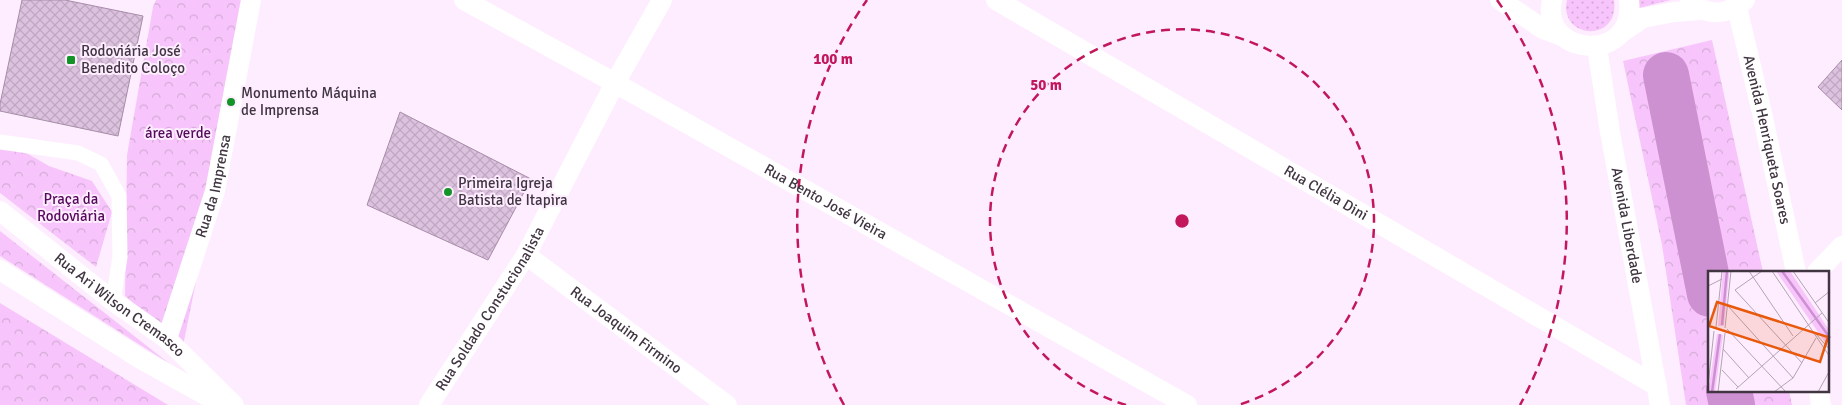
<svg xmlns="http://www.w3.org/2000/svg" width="1842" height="405" viewBox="0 0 1842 405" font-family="Signika,sans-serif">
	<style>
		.grass { fill: url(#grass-dots) }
		.park { fill: url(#park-crowns) }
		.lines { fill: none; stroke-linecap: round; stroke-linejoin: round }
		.river { stroke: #cd91d2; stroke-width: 46 }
		.building { fill: url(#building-cross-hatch); stroke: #a58ca7 }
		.pedestrian { stroke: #fff; stroke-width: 15 }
		.minor { stroke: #fff; stroke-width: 20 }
		.ring { fill: none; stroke: #c2185b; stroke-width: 2.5; stroke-dasharray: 9 6 }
		.poi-dot { fill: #139426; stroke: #feedff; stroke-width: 2 }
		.labels { text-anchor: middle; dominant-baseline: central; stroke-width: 4; stroke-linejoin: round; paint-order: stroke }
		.poi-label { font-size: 15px; fill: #403541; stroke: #feedff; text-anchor: start }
		.park-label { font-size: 15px; fill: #550a5c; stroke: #feedff }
		.street-label { font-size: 15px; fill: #403541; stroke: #feedff }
		.inset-river { fill: none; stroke: #cd91d2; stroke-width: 2.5 }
		.inset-road { fill: none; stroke: #b2a3b3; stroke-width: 1 }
		.view { fill: #e8590c; fill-opacity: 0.15; stroke: #e8590c; stroke-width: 2.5 }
		.inset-edge { fill: none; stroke: #403541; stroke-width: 2.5 }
		.centre { fill: #c2185b; stroke: #feedff; stroke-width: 2.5 }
		.ring-label { font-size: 15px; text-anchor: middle; font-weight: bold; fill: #c2185b; stroke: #feedff; stroke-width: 4; stroke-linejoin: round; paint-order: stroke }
	</style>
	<defs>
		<pattern id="grass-dots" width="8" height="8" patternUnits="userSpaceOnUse" patternTransform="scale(1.25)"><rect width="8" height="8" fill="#f7c5fb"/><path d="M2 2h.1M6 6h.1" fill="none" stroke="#d5aad8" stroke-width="1.8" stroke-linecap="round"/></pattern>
		<pattern id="park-crowns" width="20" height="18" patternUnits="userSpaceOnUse" patternTransform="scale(1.25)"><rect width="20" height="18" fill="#f7c5fb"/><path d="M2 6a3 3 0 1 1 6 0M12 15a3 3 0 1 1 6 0" fill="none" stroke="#d5aad8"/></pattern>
		<pattern id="building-cross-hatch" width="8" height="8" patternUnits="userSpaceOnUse" patternTransform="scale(1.25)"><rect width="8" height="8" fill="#ddc2df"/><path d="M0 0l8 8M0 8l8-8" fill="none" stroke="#bfa7c1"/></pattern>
	</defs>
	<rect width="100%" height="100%" fill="#feedff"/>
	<path class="grass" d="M 1567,0 L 1614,0 C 1620,44 1558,39 1567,0 Z
		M 1637,0 L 1671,0 L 1639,8 Z"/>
	<path class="park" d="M 156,0 L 248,0 L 221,157 L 183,346 L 125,296 L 127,155 L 153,7 Z
		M 1712,40 L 1763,272 L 1710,272 L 1710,391 L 1789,391 L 1792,405 L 1686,405 L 1662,245 L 1623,61 Z
		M 0,138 L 49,166 L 92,181 L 112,212 L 96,267 L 0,193 Z
		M 0,231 L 170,364 L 0,256 Z
		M 0,303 L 168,405 L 0,405 Z"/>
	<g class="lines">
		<path class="river" d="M 1666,75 L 1710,294
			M 1729,391 L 1732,405"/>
	</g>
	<path class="building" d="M 22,0 L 65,0 L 143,16 L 118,136 L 0,111 L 0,104 Z
		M 1842,60 L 1842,110 L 1818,87 Z
		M 400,112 L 531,179 L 488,260 L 367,205 Z"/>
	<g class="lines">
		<path class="pedestrian" d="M 0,142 L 78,153 L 101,164 L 119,196 L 120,257 L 113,301"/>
		<g class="minor">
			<path id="s1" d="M 464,0 L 615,83 L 1187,405"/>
			<path id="s2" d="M 996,0 L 1657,386"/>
			<path d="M 1500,0 L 1543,29 L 1564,37"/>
			<path d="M 1552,0 C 1539,57 1637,65 1629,0"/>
			<path d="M 1690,3 C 1710,16 1727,16 1745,0"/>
			<path id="s3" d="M 1737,7 L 1762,113 L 1796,272"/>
			<path d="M 1621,33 L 1643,18 L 1674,12 L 1700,10"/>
			<path id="s4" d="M 1597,47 L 1610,132 L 1660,405"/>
			<path id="s5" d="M 0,211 L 113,301 L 167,339 L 234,405"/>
			<path id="s6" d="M 526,255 L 727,405"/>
			<path d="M 0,270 L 139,358 L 223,405"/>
			<path d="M 1817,272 L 1842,246"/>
			<path id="s7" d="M 167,339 L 215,191 L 251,0"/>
			<path d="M 1819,391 L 1821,405"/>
			<path id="s8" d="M 429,405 L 526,255 L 615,83 L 662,0"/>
		</g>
	</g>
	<g class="ring">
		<path d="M1126 405A192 192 0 1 1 1238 405"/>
		<path d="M844 405A385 385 0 0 1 867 0M1497 0A385 385 0 0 1 1520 405"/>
	</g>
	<g class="poi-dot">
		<rect x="66" y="55" width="10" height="10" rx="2.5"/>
		<circle cx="231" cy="102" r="5"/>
		<circle cx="448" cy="192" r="5"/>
	</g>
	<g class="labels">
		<g class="poi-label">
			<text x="81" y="51">Rodoviária José<tspan x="81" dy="17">Benedito Coloço</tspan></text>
			<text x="241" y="93">Monumento Máquina<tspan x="241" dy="17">de Imprensa</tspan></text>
			<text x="458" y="183">Primeira Igreja<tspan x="458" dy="17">Batista de Itapira</tspan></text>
		</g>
		<g class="park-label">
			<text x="178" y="133">área verde</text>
			<text x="71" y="199">Praça da<tspan x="71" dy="17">Rodoviária</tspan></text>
		</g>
		<g class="street-label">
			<text stroke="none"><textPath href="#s3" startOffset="136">Avenida Henriqueta Soares</textPath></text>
			<text stroke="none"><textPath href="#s7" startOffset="160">Rua da Imprensa</textPath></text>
			<text stroke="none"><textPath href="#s2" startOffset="382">Rua Clélia Dini</textPath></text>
			<text stroke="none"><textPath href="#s1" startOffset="414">Rua Bento José Vieira</textPath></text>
			<text stroke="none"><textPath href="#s4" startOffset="181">Avenida Liberdade</textPath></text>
			<text stroke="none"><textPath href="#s5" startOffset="152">Rua Ari Wilson Cremasco</textPath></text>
			<text stroke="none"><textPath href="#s8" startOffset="114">Rua Soldado Constucionalista</textPath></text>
			<text stroke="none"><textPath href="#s6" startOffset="125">Rua Joaquim Firmino</textPath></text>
		</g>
	</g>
	<g transform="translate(1708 271)">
		<rect width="121" height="121" fill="#feedff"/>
		<path d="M 15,0 L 21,0 L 21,5 L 16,55 L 10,55 ZM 68,0 L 82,0 L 121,59 L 121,77 ZM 9,63 L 15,64 L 7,121 L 0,121 Z" fill="#f7c5fb"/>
		<path class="inset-river" d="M 74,0 L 122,67M 14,54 L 19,0M 4,121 L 12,63"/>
		<path class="inset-road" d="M 41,0 L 85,65M 64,0 L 122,86M 85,0 L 122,53M 0,15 L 14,8M 27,19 L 94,92M 27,19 L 54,0M 107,32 L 122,20M 20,35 L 85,107M 8,56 L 14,0M 17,57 L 23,0M 19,58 L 78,121M 108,63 L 122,79M 15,78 L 41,107M 14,99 L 30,116M 0,115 L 6,60M 28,118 L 114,42M 10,121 L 17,62M 66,121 L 85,107 L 108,67M 110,121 L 122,99"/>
		<path class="view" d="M 9,31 L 120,66 L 112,91 L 1,55 Z"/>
		<rect width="121" height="121" class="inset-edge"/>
	</g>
	<circle cx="1182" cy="221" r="8" class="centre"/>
	<g class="ring-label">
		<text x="833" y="64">100 m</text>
		<text x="1046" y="90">50 m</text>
	</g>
</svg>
